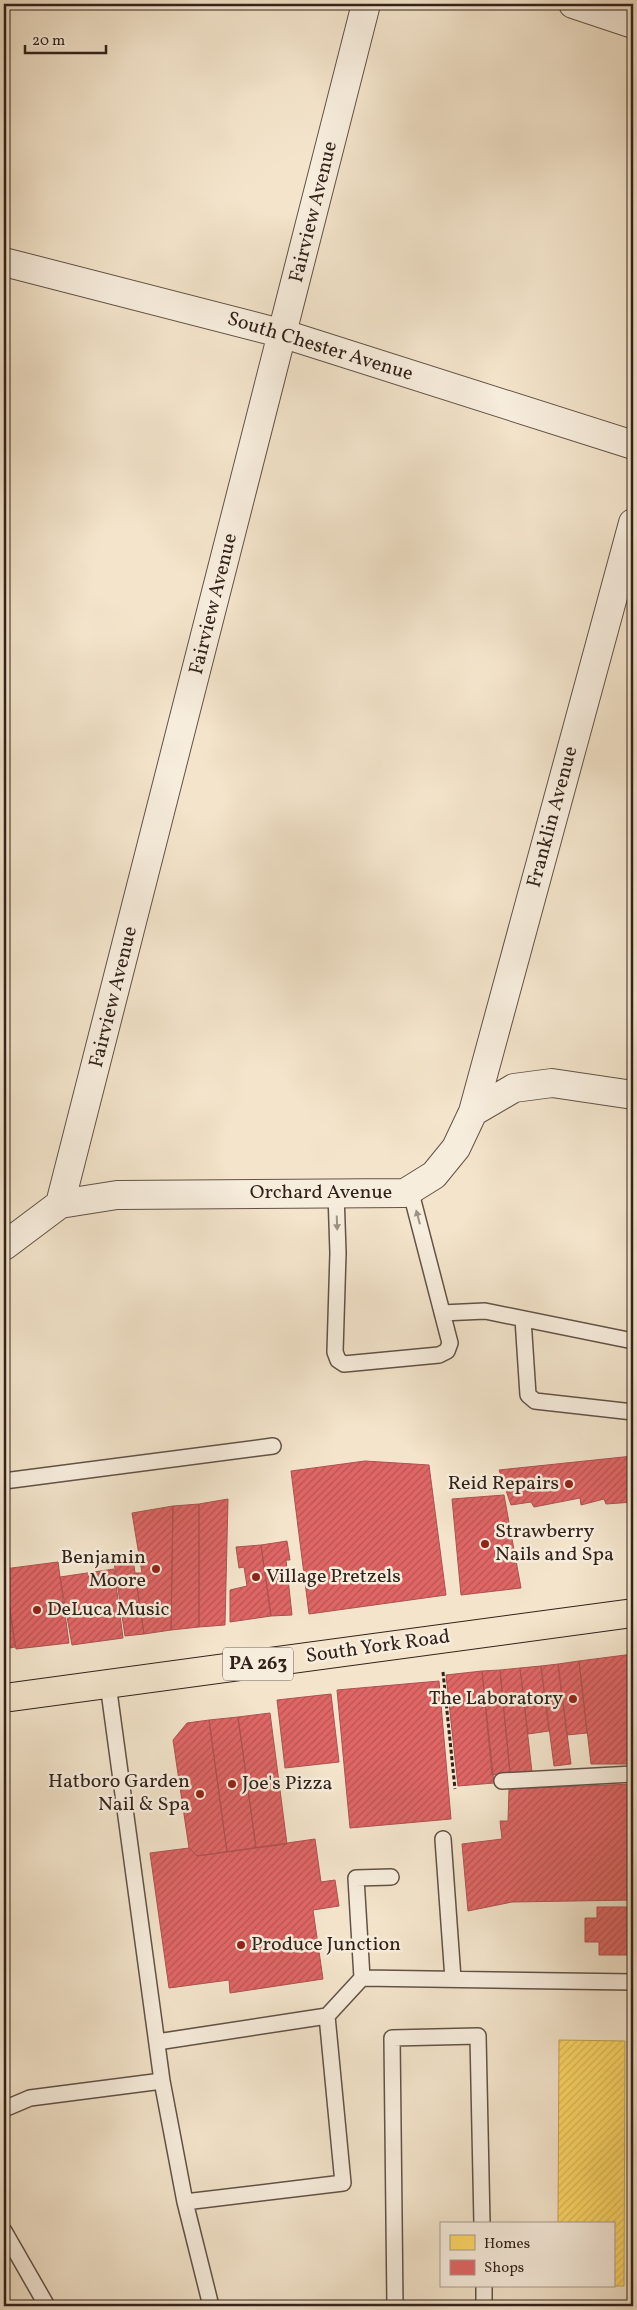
<svg xmlns="http://www.w3.org/2000/svg" width="637" height="2310" viewBox="0 0 637 2310" font-family="Vollkorn,serif">
	<style>
		.homes { fill: url(#homes-hatch); stroke: #c2a250 }
		.shops { fill: url(#shops-hatch); stroke: #ac5250 }
		.lines { fill: none; stroke-linecap: round; stroke-linejoin: round }
		.lane-casing { stroke: #625247; stroke-width: 18 }
		.street-casing { stroke: #625247; stroke-width: 30 }
		.highway-casing { stroke: #32221b; stroke-width: 30 }
		.path { stroke: #32221b; stroke-width: 3; stroke-dasharray: 4 2.5; stroke-linecap: butt }
		.lane { stroke: #f7eddd; stroke-width: 15 }
		.street { stroke: #f7eddd; stroke-width: 28 }
		.highway { stroke: #f3e4cb; stroke-width: 28 }
		.oneway { fill: #9e9286 }
		.poi-dot { fill: #8f2418; stroke: #f7eddd; stroke-width: 2 }
		.labels { text-anchor: middle; dominant-baseline: central; stroke-width: 5; stroke-linejoin: round; paint-order: stroke }
		.shield { fill: #f7eddd; stroke: #6d5f55; stroke-width: 1 }
		.shield-label { font-size: 19px; font-weight: bold; fill: #32221b }
		.street-label { font-size: 20px; fill: #32221b; stroke: #f7eddd }
		.poi-label { font-size: 20px; fill: #32221b; stroke: #f7eddd; text-anchor: start }
	</style>
	<defs>
		<pattern id="homes-hatch" width="6" height="6" patternUnits="userSpaceOnUse" patternTransform="scale(1.25)"><rect width="6" height="6" fill="#ffd966"/><path d="M-1 1l2-2M0 6l6-6M5 7l2-2" fill="none" stroke="#dbba58"/></pattern>
		<pattern id="shops-hatch" width="6" height="6" patternUnits="userSpaceOnUse" patternTransform="scale(1.25)"><rect width="6" height="6" fill="#e06666"/><path d="M-1 1l2-2M0 6l6-6M5 7l2-2" fill="none" stroke="#b65453"/></pattern>
	</defs>
	<rect width="100%" height="100%" fill="#f3e4cb"/>
	<filter id="stains"><feTurbulence type="fractalNoise" baseFrequency=".004" numOctaves="4"/><feColorMatrix values="0 0 0 0 .2 0 0 0 0 .09 0 0 0 0 .02 0 0 0 .5 -.17"/></filter>
	<radialGradient id="worn" r=".72"><stop offset=".6" stop-color="#630" stop-opacity="0"/><stop offset="1" stop-color="#630" stop-opacity=".3"/></radialGradient>
	<path class="homes" d="M 559,2040 L 625,2041 L 624,2286 L 613,2286 L 613,2224 L 558,2224 Z"/>
	<path class="shops" d="M 633,1456 L 633,1502 L 606,1504 L 604,1499 L 581,1505 L 580,1498 L 534,1507 L 531,1502 L 511,1505 L 499,1470 Z
		M 365,1461 L 429,1465 L 446,1595 L 309,1614 L 291,1471 Z
		M 504,1495 L 521,1588 L 461,1595 L 452,1499 Z
		M 228,1499 L 225,1625 L 199,1627 L 199,1504 Z
		M 199,1504 L 199,1627 L 171,1630 L 173,1506 Z
		M 173,1506 L 171,1630 L 144,1634 L 135,1573 L 142,1573 L 132,1513 Z
		M 287,1541 L 290,1560 L 286,1560 L 292,1615 L 271,1616 L 261,1545 Z
		M 261,1545 L 271,1616 L 230,1622 L 230,1590 L 247,1586 L 244,1567 L 239,1568 L 236,1547 Z
		M 133,1559 L 144,1634 L 125,1636 L 114,1562 Z
		M 58,1562 L 69,1643 L 16,1649 L 4,1569 Z
		M 4,1568 L 15,1647 L 4,1649 Z
		M 114,1569 L 123,1638 L 72,1645 L 60,1577 Z
		M 633,1654 L 633,1764 L 591,1764 L 579,1661 Z
		M 579,1661 L 587,1733 L 567,1735 L 558,1664 Z
		M 558,1664 L 571,1764 L 554,1766 L 541,1666 Z
		M 541,1666 L 549,1731 L 528,1734 L 520,1668 Z
		M 520,1668 L 532,1772 L 510,1773 L 500,1670 Z
		M 500,1670 L 510,1773 L 492,1775 L 482,1671 Z
		M 482,1671 L 494,1783 L 458,1786 L 446,1675 Z
		M 439,1681 L 451,1819 L 350,1828 L 337,1690 Z
		M 331,1694 L 339,1762 L 285,1768 L 277,1700 Z
		M 270,1713 L 287,1844 L 256,1848 L 238,1717 Z
		M 238,1717 L 256,1848 L 227,1852 L 209,1720 Z
		M 209,1720 L 227,1852 L 197,1856 L 189,1848 L 173,1740 L 187,1723 Z
		M 633,1784 L 633,1900 L 512,1902 L 468,1911 L 462,1844 L 502,1839 L 500,1821 L 508,1821 L 509,1789 Z
		M 315,1839 L 321,1882 L 335,1880 L 339,1906 L 313,1910 L 323,1979 L 230,1993 L 229,1980 L 169,1988 L 150,1853 L 189,1848 L 197,1856 Z
		M 597,1907 L 633,1907 L 633,1955 L 599,1955 L 599,1942 L 585,1942 L 585,1918 L 597,1918 Z"/>
	<g class="lines">
		<g class="lane-casing">
			<path id="lane" d="M 336,1193 L 338,1253 L 335,1352 L 338,1360 L 344,1364 L 439,1355 L 447,1351 L 450,1343 L 410,1189
				M 442,1313 L 485,1311 L 633,1341
				M 523,1319 L 528,1395 L 535,1401 L 633,1412
				M 4,1481 L 273,1446
				M 502,1781 L 633,1774
				M 443,1839 L 453,1979
				M 362,1978 L 356,1878 L 391,1877
				M 157,2042 L 327,2016 L 362,1978 L 633,1982
				M 162,2081 L 185,2202 L 211,2306
				M 4,2109 L 30,2098 L 162,2081 L 108,1684
				M 185,2202 L 343,2183 L 327,2016
				M 4,2231 L 47,2306
				M 484,2286 L 484,2306
				M 395,2306 L 392,2038 L 478,2036 L 482,2224"/>
		</g>
		<g class="street-casing">
			<path id="street" d="M 573,4 L 633,24
				M 4,262 L 284,334 L 633,445
				M 473,1112 L 633,523
				M 60,1204 L 366,4
				M 4,1246 L 60,1204 L 117,1195 L 405,1193 L 434,1175 L 456,1148 L 473,1112 L 514,1088 L 552,1083 L 633,1095"/>
		</g>
		<g class="highway-casing">
			<path id="highway" d="M 4,1698 L 633,1613"/>
		</g>
		<path class="path" d="M 443,1672 L 455,1789"/>
		<use href="#lane" class="lane"/>
		<use href="#street" class="street"/>
		<use href="#highway" class="highway"/>
	</g>
	<defs><path id="oneway-solid" d="M-6-.8H1V-3.2L6.5 0L1 3.2V.8H-6Z" transform="scale(1.25)"/></defs>
	<g class="oneway">
		<use href="#oneway-solid" transform="translate(418 1217) rotate(-105)"/>
		<use href="#oneway-solid" transform="translate(337 1223) rotate(88)"/>
	</g>
	<g class="poi-dot">
		<circle cx="569" cy="1484" r="5"/>
		<circle cx="485" cy="1544" r="5"/>
		<circle cx="156" cy="1569" r="5"/>
		<circle cx="256" cy="1577" r="5"/>
		<circle cx="37" cy="1610" r="5"/>
		<circle cx="573" cy="1699" r="5"/>
		<circle cx="232" cy="1784" r="5"/>
		<circle cx="200" cy="1794" r="5"/>
		<circle cx="241" cy="1945" r="5"/>
	</g>
	<g class="labels">
		<rect class="shield" x="223" y="1647.5" width="70" height="33" rx="4"/>
		<g class="shield-label">
			<text x="258" y="1664">PA 263</text>
		</g>
		<g class="street-label">
			<text transform="translate(314 212) rotate(-76)">Fairview Avenue</text>
			<text transform="translate(320 347) rotate(17)">South Chester Avenue</text>
			<text transform="translate(214 604) rotate(-76)">Fairview Avenue</text>
			<text transform="translate(553 817) rotate(-75)">Franklin Avenue</text>
			<text transform="translate(114 997) rotate(-76)">Fairview Avenue</text>
			<text x="321" y="1193">Orchard Avenue</text>
			<text transform="translate(378 1647) rotate(-8)">South York Road</text>
		</g>
		<g class="poi-label">
			<text x="559" y="1484" text-anchor="end">Reid Repairs</text>
			<text x="495" y="1532">Strawberry<tspan x="495" dy="23">Nails and Spa</tspan></text>
			<text x="146" y="1558" text-anchor="end">Benjamin<tspan x="146" dy="23">Moore</tspan></text>
			<text x="266" y="1577">Village Pretzels</text>
			<text x="47" y="1610">DeLuca Music</text>
			<text x="563" y="1699" text-anchor="end">The Laboratory</text>
			<text x="190" y="1782" text-anchor="end">Hatboro Garden<tspan x="190" dy="23">Nail &amp; Spa</tspan></text>
			<text x="242" y="1784">Joe's Pizza</text>
			<text x="251" y="1945">Produce Junction</text>
		</g>
	</g>
	<rect width="637" height="2310" fill="none" stroke="#f3e4cb" stroke-width="20"/>
	<rect x="5" y="5" width="627" height="2300" fill="none" stroke="#32221b" stroke-width="2.5"/>
	<rect x="10" y="10" width="617" height="2290" fill="none" stroke="#32221b"/>
	<rect x="440" y="2222" width="175" height="65" fill="#f7eddd" stroke="#a89c8f"/>
	<rect x="450" y="2235" width="25" height="15" fill="#ffd966" stroke="#a89c8f"/>
	<text x="484" y="2248" font-size="15" fill="#32221b">Homes</text>
	<rect x="450" y="2260" width="25" height="15" fill="#e06666" stroke="#a89c8f"/>
	<text x="484" y="2272" font-size="15" fill="#32221b">Shops</text>
	<path d="M25 45v8h81v-8" fill="none" stroke="#32221b" stroke-width="2.5"/>
	<text x="32" y="45" font-size="15" fill="#32221b" stroke="#f7eddd" stroke-width="4" paint-order="stroke">20 m</text>
	<rect width="100%" height="100%" filter="url(#stains)"/>
	<rect width="100%" height="100%" fill="url(#worn)"/>
</svg>
